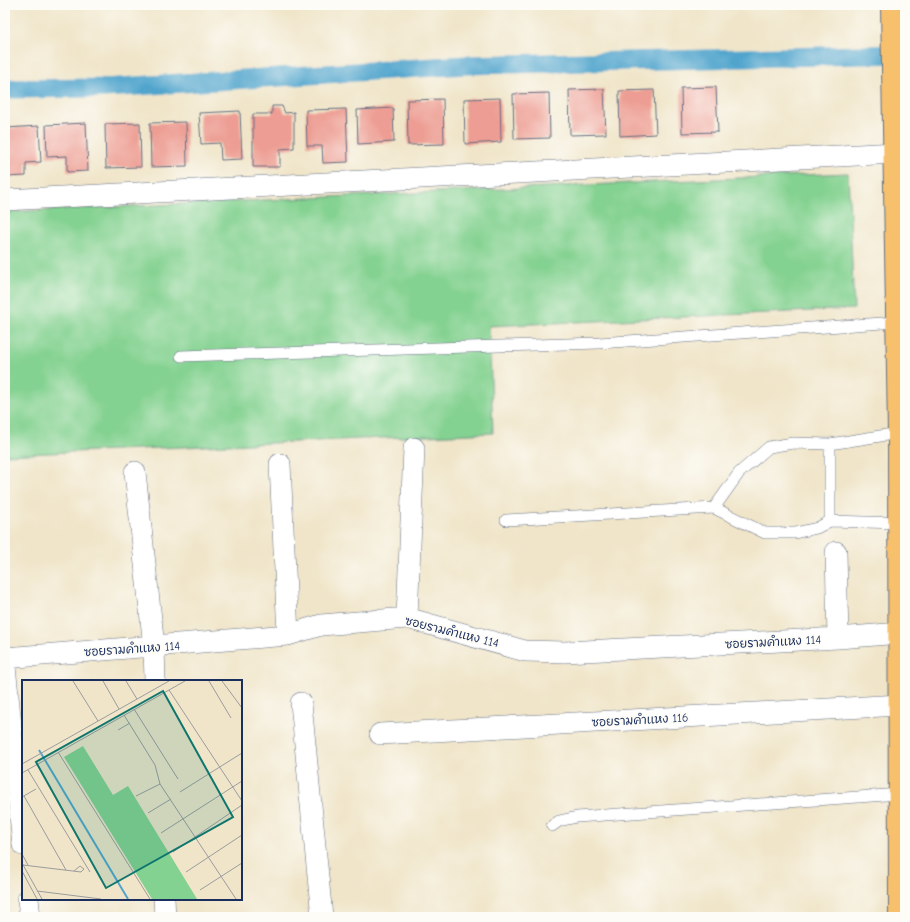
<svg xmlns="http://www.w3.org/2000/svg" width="910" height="922" viewBox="0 0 910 922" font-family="'Comic Neue','Playpen Sans Thai',sans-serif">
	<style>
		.green { fill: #84d291; stroke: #508078 }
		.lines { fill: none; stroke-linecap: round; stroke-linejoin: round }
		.canal { stroke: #51a5cd; stroke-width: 19 }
		.building { fill: #ed9d93 }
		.service-casing { stroke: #666f83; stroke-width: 12 }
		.minor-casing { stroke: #666f83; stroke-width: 22 }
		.primary-casing { stroke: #666f83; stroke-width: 24 }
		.service { stroke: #fff; stroke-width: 11 }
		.minor { stroke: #fff; stroke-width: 21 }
		.primary { stroke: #f7c06c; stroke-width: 22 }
		.labels { text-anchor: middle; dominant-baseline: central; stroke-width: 4; stroke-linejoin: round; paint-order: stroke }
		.street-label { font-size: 12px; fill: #1b2f5e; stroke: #fdfcf7 }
		.inset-river { fill: none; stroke: #51a5cd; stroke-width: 2 }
		.inset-road { fill: none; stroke: #9b9c9e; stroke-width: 1 }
		.view { fill: #0f766e; fill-opacity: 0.15; stroke: #0f766e; stroke-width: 2 }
		.inset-edge { fill: none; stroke: #1b2f5e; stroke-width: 2 }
	</style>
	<rect width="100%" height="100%" fill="#fdfcf7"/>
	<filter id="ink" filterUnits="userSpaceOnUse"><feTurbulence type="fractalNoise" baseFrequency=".025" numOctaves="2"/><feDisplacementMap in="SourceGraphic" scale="8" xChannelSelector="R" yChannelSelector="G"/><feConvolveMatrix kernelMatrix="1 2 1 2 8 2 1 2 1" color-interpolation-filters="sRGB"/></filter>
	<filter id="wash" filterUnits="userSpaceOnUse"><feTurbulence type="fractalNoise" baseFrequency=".012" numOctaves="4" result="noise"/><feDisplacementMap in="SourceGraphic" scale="16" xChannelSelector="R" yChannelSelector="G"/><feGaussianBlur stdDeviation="0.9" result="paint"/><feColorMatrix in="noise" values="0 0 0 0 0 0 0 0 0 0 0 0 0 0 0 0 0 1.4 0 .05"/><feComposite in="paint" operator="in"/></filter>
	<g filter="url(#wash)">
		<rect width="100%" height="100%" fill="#f0e5c9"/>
		<path class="green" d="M 848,173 L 854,309 L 489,326 L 493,433 L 5,455 L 5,212 Z"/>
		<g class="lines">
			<path class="canal" d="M 5,89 L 104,88 L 466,65 L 905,54"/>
		</g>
		<g id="blocks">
			<path class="building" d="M 716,87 L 718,132 L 682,133 L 681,88 Z
				M 604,89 L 606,134 L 570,135 L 569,90 Z
				M 654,90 L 656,134 L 620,136 L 619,91 Z
				M 549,93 L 550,138 L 514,139 L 513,94 Z
				M 500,98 L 501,142 L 465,144 L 464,99 Z
				M 443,99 L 444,144 L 408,145 L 407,100 Z
				M 272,106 L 282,106 L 285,113 L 294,112 L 294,148 L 280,149 L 280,167 L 253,167 L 253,114 L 272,114 Z
				M 393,108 L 394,142 L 358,144 L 357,110 Z
				M 346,109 L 348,162 L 323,163 L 322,146 L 307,146 L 306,110 Z
				M 240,111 L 242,159 L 221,160 L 220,143 L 201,144 L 199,113 Z
				M 186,122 L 187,166 L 151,167 L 150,123 Z
				M 86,123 L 88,171 L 67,172 L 67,156 L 47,157 L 46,125 Z
				M 140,123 L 141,167 L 106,168 L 105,124 Z
				M 39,126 L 41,162 L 26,163 L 26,176 L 5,177 L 5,128 Z"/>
		</g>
	</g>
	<g filter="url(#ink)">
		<use href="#blocks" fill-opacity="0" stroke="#666f83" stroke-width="1"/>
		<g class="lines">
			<g class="service-casing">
				<path id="service" d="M 181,356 L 599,343 L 897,322
					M 714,508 L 765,533 L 795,533 L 817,528 L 830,521 L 900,523
					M 506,520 L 714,508 L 739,473 L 769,447 L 793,443 L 830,444 L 899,433
					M 830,521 L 830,444
					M 552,826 L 559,821 L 577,817 L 900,794"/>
			</g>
			<g class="minor-casing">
				<path id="minor" d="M 5,200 L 896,153
					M 280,464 L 288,635
					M 135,472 L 154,647 L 155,681
					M 836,552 L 838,638
					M 407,618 L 414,448
					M 5,658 L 288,635 L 321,625 L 407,618 L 525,651 L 565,652 L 838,638 L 900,633
					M 5,666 L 23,845
					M 301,703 L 322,917
					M 380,734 L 900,705
					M 28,899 L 30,917
					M 164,899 L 165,917"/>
			</g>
			<g class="primary-casing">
				<path id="primary" d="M 892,5 L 899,433 L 900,917"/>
			</g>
			<use href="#service" class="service"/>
			<use href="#minor" class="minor"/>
			<use href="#primary" class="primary"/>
		</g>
	</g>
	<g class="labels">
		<g class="street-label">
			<text transform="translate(452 632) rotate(14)">ซอยรามคำแหง 114</text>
			<text transform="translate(773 642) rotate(-3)">ซอยรามคำแหง 114</text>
			<text transform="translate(132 649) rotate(-4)">ซอยรามคำแหง 114</text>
			<text transform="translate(640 720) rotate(-3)">ซอยรามคำแหง 116</text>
		</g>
	</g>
	<g transform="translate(22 680)">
		<rect width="220" height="220" fill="#f0e5c9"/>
		<path d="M 61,66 L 91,115 L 106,106 L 175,219 L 130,219 L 42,77 Z" fill="#84d291"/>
		<path class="inset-river" d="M 17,70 L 106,219"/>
		<path class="inset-road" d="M 51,1 L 76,41M 81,1 L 97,29M 104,1 L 115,19M 187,1 L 209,38M 200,1 L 220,28M 147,10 L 220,121M 112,29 L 156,99M 102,35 L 133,85 L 138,104 L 214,219M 96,50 L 108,43M 36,72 L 128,219M 0,84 L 147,1M 6,90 L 68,192M 0,93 L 163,1M 158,112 L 220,73M 2,116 L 44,190M 114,116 L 138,104M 0,117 L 14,109M 126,133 L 149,119M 139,153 L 220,101M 151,172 L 220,125M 0,174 L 6,185M 0,183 L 20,219M 1,185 L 59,192 L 62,189 L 58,186 L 52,191M 0,191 L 15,219M 164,192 L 220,155M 178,210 L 220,183M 15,211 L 79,219"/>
		<path class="view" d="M 141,11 L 211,137 L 84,208 L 14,82 Z"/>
		<rect width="220" height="220" class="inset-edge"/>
	</g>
	<rect width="910" height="922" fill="none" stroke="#fdfcf7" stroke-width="20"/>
</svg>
